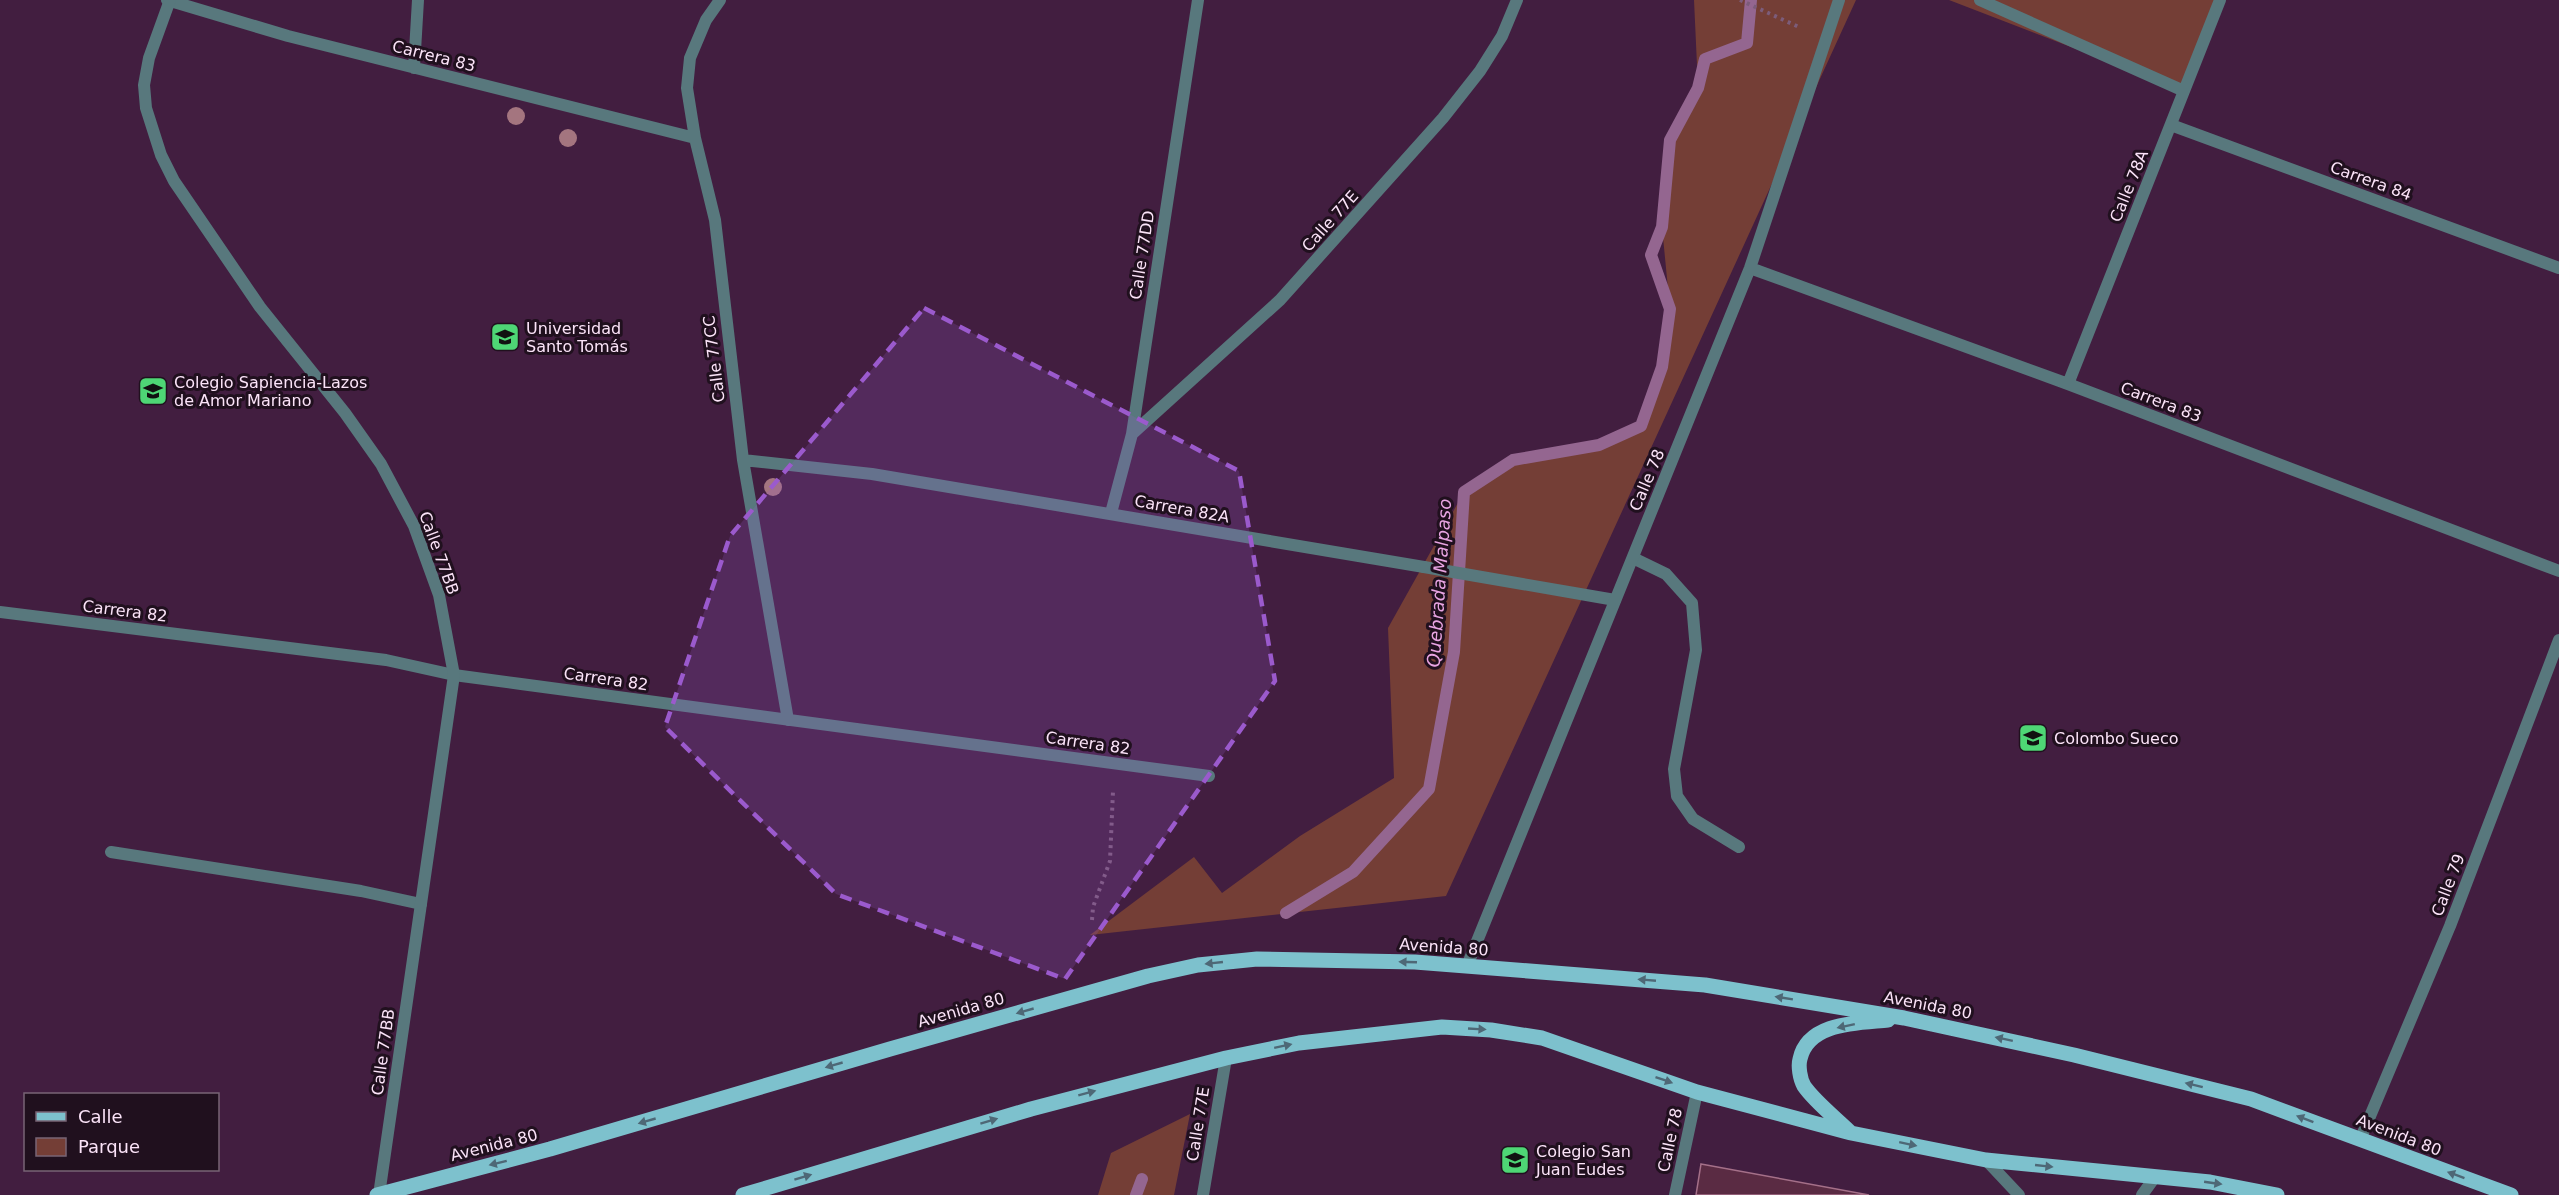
<svg xmlns="http://www.w3.org/2000/svg" width="2559" height="1195" viewBox="0 0 2559 1195" font-family="'DejaVu Sans',sans-serif">
	<style>
		.green { fill: #743e36 }
		.lines { fill: none; stroke-linecap: round; stroke-linejoin: round }
		.stream { stroke: #946690; stroke-width: 12 }
		.building { fill: #5a2b43; stroke: #a57089; stroke-width: 1.5 }
		.path { stroke: #7c5c7a; stroke-width: 4; stroke-dasharray: 3 4.5; stroke-linecap: butt }
		.service { stroke: #58787d; stroke-width: 12 }
		.pedestrian { stroke: #58787d; stroke-width: 12 }
		.minor { stroke: #58787d; stroke-width: 12 }
		.tertiary { stroke: #58787d; stroke-width: 12 }
		.primary { stroke: #7dc1cd; stroke-width: 15 }
		.tree { fill: #a4757f }
		.oneway { fill: #4e6876 }
		.marked { fill: #9b5acd; fill-opacity: 0.2; stroke: #9b5acd; stroke-width: 4.5; stroke-dasharray: 12 8; stroke-linejoin: round }
		.labels { text-anchor: middle; dominant-baseline: central; stroke-width: 6; stroke-linejoin: round; paint-order: stroke }
		.street-label { font-size: 16px; fill: #fbe3f8; stroke: #20101e }
		.poi-label { font-size: 16px; fill: #fbe3f8; stroke: #20101e; text-anchor: start }
		.water-label { font-size: 18px; font-style: italic; fill: #e8a4e2; stroke: #20101e }
	</style>
	<rect width="100%" height="100%" fill="#421e40"/>
	<path class="green" d="M 1694,0 L 1856,0 L 1446,896 L 1090,935 L 1194,857 L 1222,893 L 1300,836 L 1394,778 L 1388,628 L 1464,492 L 1513,460 L 1599,445 L 1641,426 L 1662,367 L 1670,309 L 1662,227 L 1670,140 L 1698,87 Z
		M 1949,0 L 2219,0 L 2180,89 Z
		M 1190,1114 L 1174,1195 L 1098,1195 L 1111,1153 Z"/>
	<g class="lines">
		<path class="stream" d="M 1286,913 L 1353,872 L 1429,789 L 1454,652 L 1464,492 L 1513,460 L 1599,445 L 1641,426 L 1662,367 L 1670,309 L 1651,255 L 1662,227 L 1670,140 L 1698,88 L 1705,59 L 1747,43 L 1751,0
			M 1136,1195 L 1142,1179"/>
	</g>
	<path class="building" d="M 1701,1164 L 1869,1195 L 1696,1195 Z"/>
	<g class="lines">
		<path class="path" d="M 1740,0 L 1801,28
			M 1092,920 L 1093,907 L 1110,861 L 1113,791"/>
		<path class="service" d="M 1633,558 L 1666,574 L 1692,603 L 1696,650 L 1674,769 L 1677,796 L 1693,819 L 1739,847
			M 111,852 L 361,891 L 421,904"/>
		<path class="pedestrian" d="M 1424,567 L 1615,600"/>
		<path class="minor" d="M 167,0 L 288,36 L 695,138
			M 720,0 L 706,20 L 690,58 L 687,88 L 695,138 L 715,220 L 743,460 L 788,720
			M 1980,0 L 2184,91
			M 414,68 L 418,0
			M 2171,125 L 2559,268
			M 1750,268 L 2068,384 L 2559,571
			M 2068,384 L 2220,0
			M 1132,434 L 1280,300 L 1443,118 L 1480,71 L 1502,36 L 1517,0
			M 743,460 L 872,474 L 1424,567
			M 1111,513 L 1132,434 L 1198,0
			M 0,612 L 386,660 L 454,675 L 521,684 L 1209,776
			M 1467,966 L 1750,268 L 1839,0
			M 2360,1140 L 2450,926 L 2559,640
			M 1203,1195 L 1226,1058
			M 1675,1195 L 1697,1092"/>
		<path class="tertiary" d="M 170,0 L 149,58 L 144,85 L 146,108 L 161,155 L 174,181 L 260,307 L 345,413 L 381,464 L 414,526 L 439,595 L 454,675 L 379,1195
			M 1986,1160 L 2019,1195
			M 2142,1195 L 2155,1177"/>
		<path class="primary" d="M 1851,1133 C 1837,1119 1815,1102 1804,1086 C 1800,1079 1798,1066 1800,1059 C 1808,1022 1858,1023 1888,1020
			M 377,1195 L 550,1149 L 890,1049 L 1148,976 L 1198,965 L 1257,959 L 1415,962 L 1705,985 L 1904,1018 L 2074,1055 L 2251,1099 L 2511,1195
			M 743,1195 L 1031,1109 L 1226,1058 L 1299,1043 L 1442,1027 L 1491,1030 L 1542,1038 L 1697,1092 L 1851,1133 L 1986,1160 L 2210,1182 L 2277,1195"/>
	</g>
	<g class="tree">
		<circle cx="516" cy="116" r="9"/>
		<circle cx="568" cy="138" r="9"/>
		<circle cx="773" cy="487" r="9"/>
	</g>
	<defs><path id="oneway-solid" d="M-6-.8H1V-3.2L6.5 0L1 3.2V.8H-6Z" transform="scale(1.5)"/></defs>
	<g class="oneway">
		<use href="#oneway-solid" transform="translate(1408 962) rotate(-178)"/>
		<use href="#oneway-solid" transform="translate(1214 963) rotate(174)"/>
		<use href="#oneway-solid" transform="translate(1647 980) rotate(-175)"/>
		<use href="#oneway-solid" transform="translate(1784 998) rotate(-171)"/>
		<use href="#oneway-solid" transform="translate(1025 1011) rotate(164)"/>
		<use href="#oneway-solid" transform="translate(1846 1026) rotate(168)"/>
		<use href="#oneway-solid" transform="translate(1477 1029) rotate(3)"/>
		<use href="#oneway-solid" transform="translate(2004 1039) rotate(-168)"/>
		<use href="#oneway-solid" transform="translate(1283 1046) rotate(-12)"/>
		<use href="#oneway-solid" transform="translate(834 1065) rotate(164)"/>
		<use href="#oneway-solid" transform="translate(1664 1080) rotate(19)"/>
		<use href="#oneway-solid" transform="translate(2194 1085) rotate(-166)"/>
		<use href="#oneway-solid" transform="translate(1087 1093) rotate(-15)"/>
		<use href="#oneway-solid" transform="translate(2305 1119) rotate(-159)"/>
		<use href="#oneway-solid" transform="translate(647 1121) rotate(164)"/>
		<use href="#oneway-solid" transform="translate(989 1121) rotate(-17)"/>
		<use href="#oneway-solid" transform="translate(1908 1144) rotate(12)"/>
		<use href="#oneway-solid" transform="translate(498 1163) rotate(166)"/>
		<use href="#oneway-solid" transform="translate(2044 1166) rotate(6)"/>
		<use href="#oneway-solid" transform="translate(2456 1175) rotate(-160)"/>
		<use href="#oneway-solid" transform="translate(803 1177) rotate(-17)"/>
		<use href="#oneway-solid" transform="translate(2213 1183) rotate(8)"/>
	</g>
	<path class="marked" d="M 924,308 L 1239,471 L 1275,681 L 1065,979 L 836,894 L 665,727 L 730,536 Z"/>
	<defs>
		<g id="university-square" transform="scale(1.5)"><rect x="-9" y="-9" width="18" height="18" rx="4" fill="#4ed675" stroke="#20101e"/><path d="M0-5L7-2L0 1L-7-2ZM-4 1L0 2.5L4 1V4Q0 6-4 4Z" fill="#111"/></g>
		<g id="school-square" transform="scale(1.5)"><rect x="-9" y="-9" width="18" height="18" rx="4" fill="#4ed675" stroke="#20101e"/><path d="M0-5L7-2L0 1L-7-2ZM-4 1L0 2.5L4 1V4Q0 6-4 4Z" fill="#111"/></g>
	</defs>
	<g fill-rule="evenodd">
		<use href="#university-square" x="505" y="337"/>
		<use href="#school-square" x="153" y="391"/>
		<use href="#school-square" x="2033" y="738"/>
		<use href="#school-square" x="1515" y="1160"/>
	</g>
	<g class="labels">
		<g class="street-label">
			<text transform="translate(434 56) rotate(14)">Carrera 83</text>
			<text transform="translate(2371 181) rotate(20)">Carrera 84</text>
			<text transform="translate(2129 186) rotate(-68)">Calle 78A</text>
			<text transform="translate(1330 221) rotate(-48)">Calle 77E</text>
			<text transform="translate(1142 255) rotate(-81)">Calle 77DD</text>
			<text transform="translate(714 359) rotate(-97)">Calle 77CC</text>
			<text transform="translate(2161 402) rotate(21)">Carrera 83</text>
			<text transform="translate(1647 480) rotate(-67)">Calle 78</text>
			<text transform="translate(1182 509) rotate(10)">Carrera 82A</text>
			<text transform="translate(439 553) rotate(70)">Calle 77BB</text>
			<text transform="translate(125 611) rotate(7)">Carrera 82</text>
			<text transform="translate(606 679) rotate(8)">Carrera 82</text>
			<text transform="translate(1088 743) rotate(8)">Carrera 82</text>
			<text transform="translate(2448 885) rotate(-69)">Calle 79</text>
			<text transform="translate(1444 947) rotate(4)">Avenida 80</text>
			<text transform="translate(1928 1005) rotate(11)">Avenida 80</text>
			<text transform="translate(961 1010) rotate(-16)">Avenida 80</text>
			<text transform="translate(383 1052) rotate(-82)">Calle 77BB</text>
			<text transform="translate(1198 1124) rotate(-81)">Calle 77E</text>
			<text transform="translate(2399 1135) rotate(21)">Avenida 80</text>
			<text transform="translate(1670 1140) rotate(-78)">Calle 78</text>
			<text transform="translate(494 1145) rotate(-14)">Avenida 80</text>
		</g>
		<g class="poi-label">
			<text x="526" y="328">Universidad<tspan x="526" dy="18">Santo Tomás</tspan></text>
			<text x="174" y="382">Colegio Sapiencia-Lazos<tspan x="174" dy="18">de Amor Mariano</tspan></text>
			<text x="2054" y="738">Colombo Sueco</text>
			<text x="1536" y="1151">Colegio San<tspan x="1536" dy="18">Juan Eudes</tspan></text>
		</g>
		<g class="water-label">
			<text transform="translate(1439 583) rotate(-86)">Quebrada Malpaso</text>
		</g>
	</g>
	<rect x="24" y="1093" width="195" height="78" fill="#20101e" stroke="#786475" stroke-width="1.5"/>
	<rect x="36" y="1112" width="30" height="9" fill="#7dc1cd" stroke="#786475" stroke-width="1.5"/>
	<text x="78" y="1123" font-size="18" fill="#fbe3f8">Calle</text>
	<rect x="36" y="1138" width="30" height="18" fill="#743e36" stroke="#786475" stroke-width="1.5"/>
	<text x="78" y="1153" font-size="18" fill="#fbe3f8">Parque</text>
</svg>
